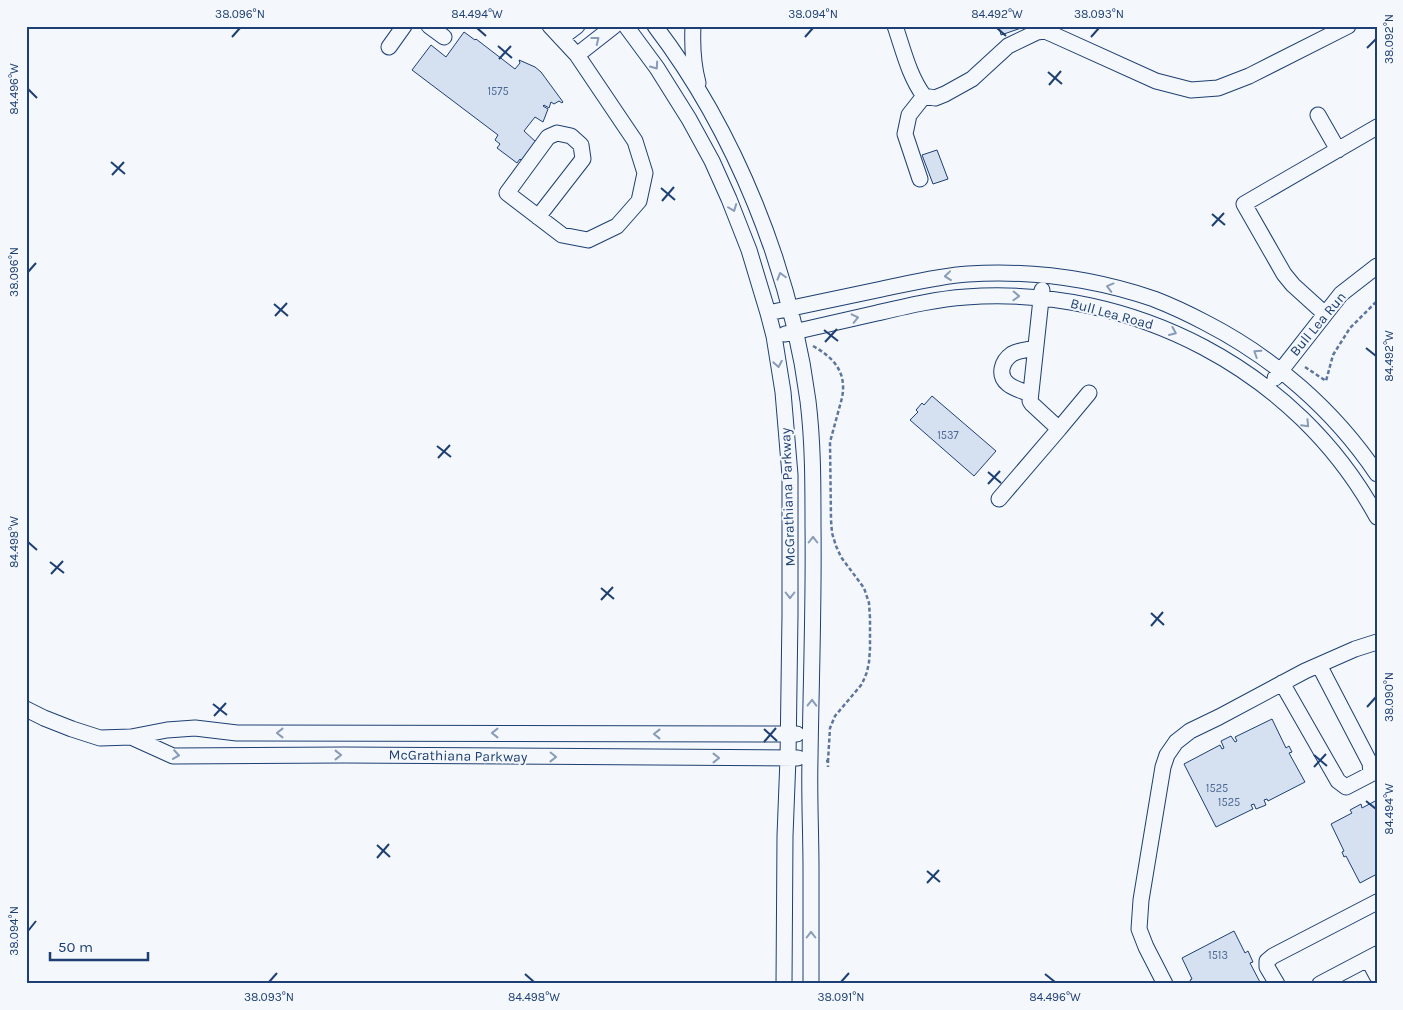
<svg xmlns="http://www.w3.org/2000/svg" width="1403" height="1010" viewBox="0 0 1403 1010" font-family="Karla,sans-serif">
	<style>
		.building { fill: #d5e0f0; stroke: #1d3f73 }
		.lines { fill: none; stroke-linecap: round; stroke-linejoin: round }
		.minor-casing { stroke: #1d3f73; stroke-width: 17 }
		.path { stroke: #5e769c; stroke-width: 2.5; stroke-dasharray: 4 2.5; stroke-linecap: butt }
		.minor { stroke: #f4f7fb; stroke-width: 15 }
		.oneway { stroke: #889bb7 }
		.ticks { fill: none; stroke: #1d3f73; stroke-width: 2 }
		.labels { text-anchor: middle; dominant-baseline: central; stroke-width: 4; stroke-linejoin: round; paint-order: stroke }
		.number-label { font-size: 11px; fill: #4b6792 }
		.street-label { font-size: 14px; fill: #1d3f73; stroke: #f4f7fb }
		.neatline { fill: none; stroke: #1d3f73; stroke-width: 2 }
		.ticks-label { font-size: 12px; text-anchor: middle; fill: #1d3f73 }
	</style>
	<rect width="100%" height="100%" fill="#f4f7fb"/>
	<path class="building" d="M 996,26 L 1027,26 L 1001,35 L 999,27 L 996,28 Z
		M 464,32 L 475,40 L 476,39 L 515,69 L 520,63 L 519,60 L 535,67 L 541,72 L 563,102 L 562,103 L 559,101 L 554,104 L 551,102 L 549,108 L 544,105 L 543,106 L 548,109 L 543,122 L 535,117 L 524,131 L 536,142 L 522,161 L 520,159 L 517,163 L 497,148 L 500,144 L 495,140 L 498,135 L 412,70 L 431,45 L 446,57 Z
		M 937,150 L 948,179 L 933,184 L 922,155 Z
		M 932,396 L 996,451 L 974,476 L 910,420 L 918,412 L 916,410 L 922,403 L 924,405 Z
		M 1272,719 L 1286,748 L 1289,746 L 1292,752 L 1289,753 L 1305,782 L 1268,801 L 1267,799 L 1264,800 L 1266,805 L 1256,809 L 1254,804 L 1251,805 L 1253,809 L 1216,827 L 1184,764 L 1220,745 L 1222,749 L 1224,748 L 1221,741 L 1231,736 L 1235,742 L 1237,741 L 1235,737 Z
		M 1377,800 L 1377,874 L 1360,883 L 1346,856 L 1344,857 L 1342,852 L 1344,851 L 1331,824 L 1352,813 L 1350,810 L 1361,804 L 1362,808 Z
		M 1234,931 L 1245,953 L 1248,951 L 1253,962 L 1250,963 L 1261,984 L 1192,984 L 1190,980 L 1192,979 L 1182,958 Z"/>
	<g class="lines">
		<g class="minor-casing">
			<path id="minor" d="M 429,26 L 444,37
				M 626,26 L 657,68 L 689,119 L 712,161 L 729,199 L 749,250 L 768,313 L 774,336 L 783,392 L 790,475 L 790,614 L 788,758 L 785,836 L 784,984
				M 655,26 C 735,131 791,270 808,401 C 813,442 813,483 813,525 C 814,603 811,681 810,759 C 809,796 811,833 811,869 C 811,907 811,946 811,984
				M 693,26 C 692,46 693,64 698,83
				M 895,26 C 903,49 909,76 924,96 L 935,98 L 945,94 L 972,79 L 1008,46 L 1037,32 L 1045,31 L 1052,34 L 1156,81 L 1191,90 L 1218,88 L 1249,76 L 1348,26
				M 561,38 L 577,26
				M 389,47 L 404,26
				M 577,55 L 614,26
				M 1318,115 L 1338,150
				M 920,179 L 905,134 L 909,115 L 924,96
				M 538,217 L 583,159 L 581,145 L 571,136 L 557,133 L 548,137 L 507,193 L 562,235 L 588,240 L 617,226 L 639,201 L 645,173 L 635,141 L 577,55 L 550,26
				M 768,313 C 806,305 844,297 882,289 C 911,283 939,276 968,274 C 1030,270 1095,279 1154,299 C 1172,306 1189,314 1206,323 C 1274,358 1334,410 1377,474
				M 1325,314 L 1293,285 L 1284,274 L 1244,204 L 1377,127
				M 785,334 C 816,327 846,320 877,313 C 907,306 936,299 966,297 C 1132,285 1297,370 1377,517
				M 1275,378 L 1341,294 L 1377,266
				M 1030,394 C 1023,391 1014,389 1008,384 C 997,375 1002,361 1012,354 C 1019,350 1028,350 1035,348
				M 1059,429 L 1089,393
				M 999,499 L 1059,429 L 1032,404 L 1030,401 L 1042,290
				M 1282,683 L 1338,781 L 1346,787 L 1371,774 L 1370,763 L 1319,665
				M 26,709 L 44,718 L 72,729 L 100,738 L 131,737 L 167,730 L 195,728 L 237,733 L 797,734
				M 131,737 L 173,756 L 344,755 L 798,758
				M 1368,959 L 1377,976
				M 1165,984 L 1146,947 L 1139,929 L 1141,900 L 1163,767 L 1167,755 L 1176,742 L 1190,731 L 1219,717 L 1305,671 L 1355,649 L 1377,642
				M 1277,984 L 1267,967 L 1267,961 L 1273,956 L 1377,902
				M 1320,984 L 1377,954"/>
		</g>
		<path class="path" d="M 813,346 C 834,358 847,372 842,398 L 830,442 L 831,520 L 832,533 L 836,546 L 841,557 L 864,588 L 869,603 L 870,618 L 870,649 L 869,662 L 867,672 L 862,684 L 835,716 L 830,728 L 828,761
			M 1305,367 L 1326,381 L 1333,355 L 1350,328 L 1377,301
			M 826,761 L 828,761 L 828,767"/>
		<use href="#minor" class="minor"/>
	</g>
	<defs><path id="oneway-chevron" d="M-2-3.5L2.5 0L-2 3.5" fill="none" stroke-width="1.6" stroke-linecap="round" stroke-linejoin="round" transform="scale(1.25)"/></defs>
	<g class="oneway">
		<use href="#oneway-chevron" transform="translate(596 40) rotate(-38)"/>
		<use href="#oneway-chevron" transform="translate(655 66) rotate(55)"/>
		<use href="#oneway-chevron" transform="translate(733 208) rotate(69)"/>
		<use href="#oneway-chevron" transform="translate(781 276) rotate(-106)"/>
		<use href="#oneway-chevron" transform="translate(948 276) rotate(174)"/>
		<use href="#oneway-chevron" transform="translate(1110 287) rotate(-165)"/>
		<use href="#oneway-chevron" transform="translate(1016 296) rotate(2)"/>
		<use href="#oneway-chevron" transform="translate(855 318) rotate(-13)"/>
		<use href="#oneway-chevron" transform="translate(1173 332) rotate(23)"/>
		<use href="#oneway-chevron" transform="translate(1257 353) rotate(-147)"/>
		<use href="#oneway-chevron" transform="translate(778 364) rotate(80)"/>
		<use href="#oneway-chevron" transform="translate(1306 424) rotate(46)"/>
		<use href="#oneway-chevron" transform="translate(813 540) rotate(-90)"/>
		<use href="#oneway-chevron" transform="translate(790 595) rotate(90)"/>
		<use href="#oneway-chevron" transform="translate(812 703) rotate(-89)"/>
		<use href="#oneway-chevron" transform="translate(280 733) rotate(-180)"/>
		<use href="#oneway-chevron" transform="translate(495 733) rotate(-180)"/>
		<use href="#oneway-chevron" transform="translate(657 734) rotate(-180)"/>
		<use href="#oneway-chevron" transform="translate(176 755) rotate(8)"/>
		<use href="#oneway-chevron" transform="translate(338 755)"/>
		<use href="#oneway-chevron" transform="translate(553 757) rotate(1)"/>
		<use href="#oneway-chevron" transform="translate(716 758)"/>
		<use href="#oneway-chevron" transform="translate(811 935) rotate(-90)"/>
	</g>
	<path class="ticks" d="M 477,28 L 486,36M 997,28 L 1006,36M 232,37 L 240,28M 805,37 L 813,28M 1091,37 L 1099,28M 498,46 L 512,58M 1367,48 L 1376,39M 499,59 L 511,46M 1048,72 L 1062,84M 1049,85 L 1061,71M 28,89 L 37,98M 111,162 L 125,174M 112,175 L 124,162M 661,188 L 675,200M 662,201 L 674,187M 1212,214 L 1225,225M 1212,226 L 1224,213M 28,272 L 36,263M 274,304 L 288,316M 275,316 L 287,303M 824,330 L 838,341M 825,342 L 837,329M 1366,348 L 1376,356M 437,446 L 451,457M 438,458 L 450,445M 988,472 L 1001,483M 988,484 L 1000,471M 28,542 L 37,550M 50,562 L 64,573M 51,574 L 63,561M 601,588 L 614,599M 601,600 L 613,587M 1151,613 L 1164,625M 1151,626 L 1163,612M 213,704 L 227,715M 1367,707 L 1376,697M 214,716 L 226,703M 764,729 L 777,741M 764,742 L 776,728M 1314,755 L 1327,766M 1314,767 L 1326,754M 1366,801 L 1376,809M 377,845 L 390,857M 377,858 L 389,844M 927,871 L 940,882M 927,883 L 939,870M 28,931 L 36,921M 525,974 L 534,982M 1045,974 L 1055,982M 269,982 L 277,973M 841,982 L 849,973"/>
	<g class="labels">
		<g class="number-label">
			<text x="498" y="91">1575</text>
			<text x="948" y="435">1537</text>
			<text x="1217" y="788">1525</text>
			<text x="1229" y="802">1525</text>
			<text x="1218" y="955">1513</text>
		</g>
		<g class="street-label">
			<text transform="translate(1112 314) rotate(15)">Bull Lea Road</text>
			<text transform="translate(1318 324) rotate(-50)">Bull Lea Run</text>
			<text transform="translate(788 497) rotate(-92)">McGrathiana Parkway</text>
			<text transform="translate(458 756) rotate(1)">McGrathiana Parkway</text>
		</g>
	</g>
	<rect width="1403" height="1010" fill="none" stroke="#f4f7fb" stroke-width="55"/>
	<path d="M50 952v8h98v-8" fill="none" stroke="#1d3f73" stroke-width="2.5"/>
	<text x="58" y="952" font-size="15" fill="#1d3f73" stroke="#f4f7fb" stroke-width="4" paint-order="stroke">50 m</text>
	<rect x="28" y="28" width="1348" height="954" class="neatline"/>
	<g class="ticks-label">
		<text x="240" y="18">38.096°N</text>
		<text x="477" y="18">84.494°W</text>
		<text x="813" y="18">38.094°N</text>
		<text x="997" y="18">84.492°W</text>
		<text x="1099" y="18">38.093°N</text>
		<text transform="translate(1389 39) rotate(-90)" y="4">38.092°N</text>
		<text transform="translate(14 89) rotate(-90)" y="4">84.496°W</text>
		<text transform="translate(14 272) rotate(-90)" y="4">38.096°N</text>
		<text transform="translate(1389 356) rotate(-90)" y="4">84.492°W</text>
		<text transform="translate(14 542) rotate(-90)" y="4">84.498°W</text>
		<text transform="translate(1389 697) rotate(-90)" y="4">38.090°N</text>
		<text transform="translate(1389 809) rotate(-90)" y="4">84.494°W</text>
		<text transform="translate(14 931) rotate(-90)" y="4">38.094°N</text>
		<text x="269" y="1001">38.093°N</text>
		<text x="534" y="1001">84.498°W</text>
		<text x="841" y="1001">38.091°N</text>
		<text x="1055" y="1001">84.496°W</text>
	</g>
</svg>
